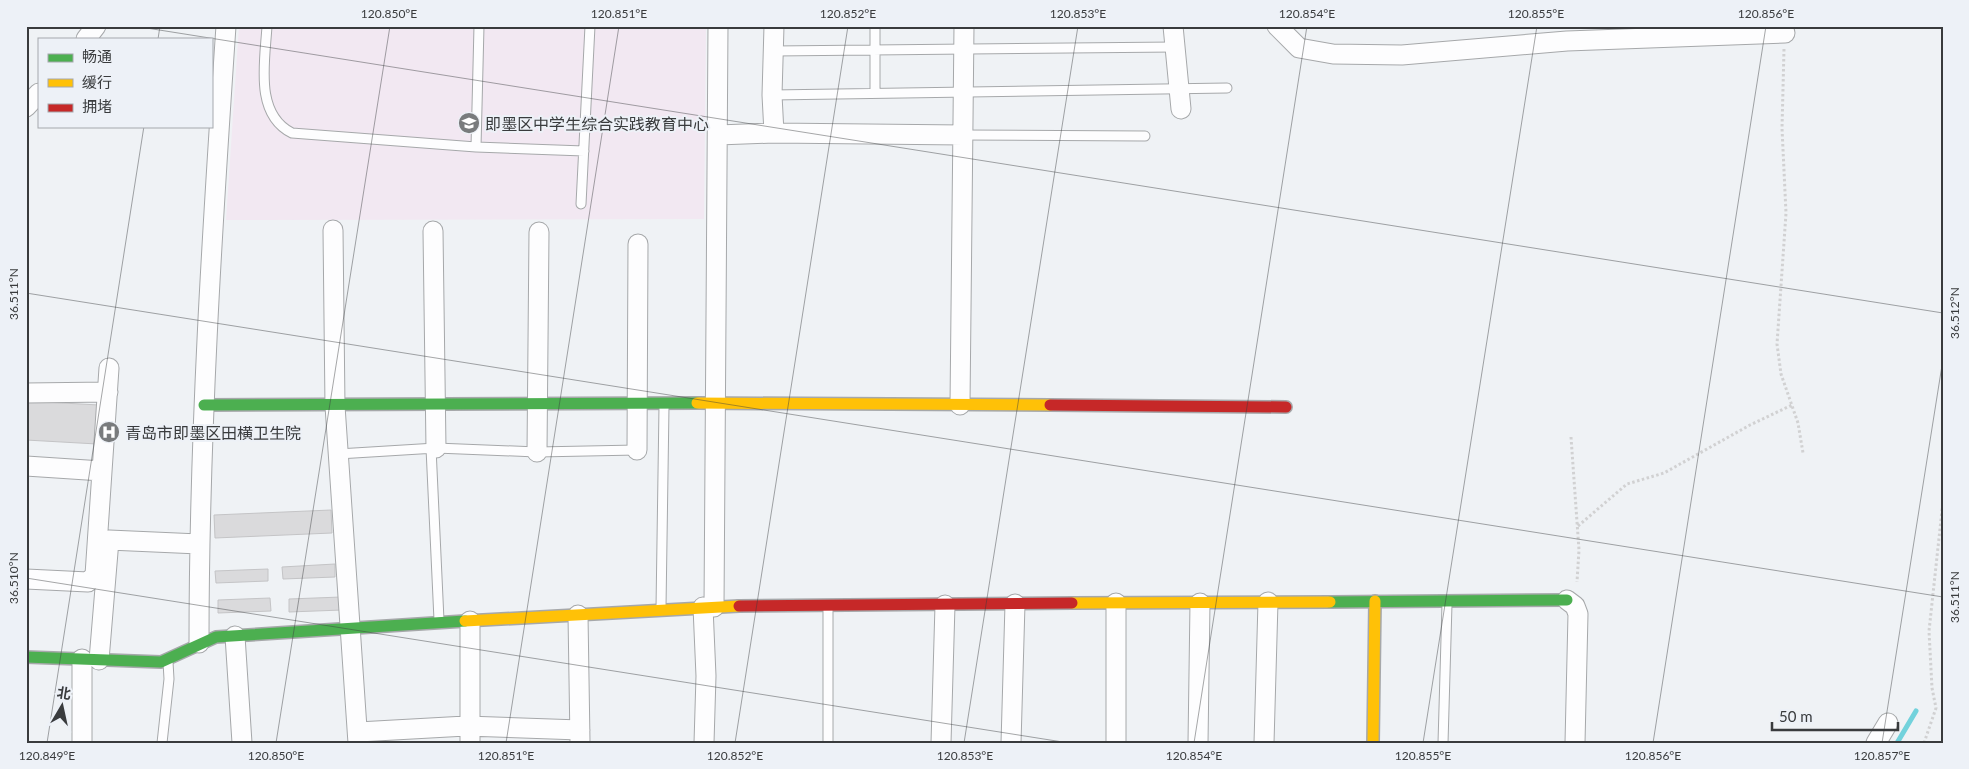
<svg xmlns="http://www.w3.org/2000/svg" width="1969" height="769" viewBox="0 0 1969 769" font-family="Lato,'Noto Sans SC',sans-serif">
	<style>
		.education { fill: #f2e8f2 }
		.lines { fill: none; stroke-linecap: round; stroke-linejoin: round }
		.stream { stroke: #72d2dc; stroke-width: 5 }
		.building { fill: #dadadc; stroke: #c4c4c6 }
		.lane-casing { stroke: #a6a8aa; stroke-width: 11 }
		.street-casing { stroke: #a6a8aa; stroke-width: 21 }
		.fast-casing { stroke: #a6a8aa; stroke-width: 14 }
		.slow-casing { stroke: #a6a8aa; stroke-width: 14 }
		.jam-casing { stroke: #a6a8aa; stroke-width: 14 }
		.path { stroke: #d1d1d2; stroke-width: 3; stroke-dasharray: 2.5 2.5; stroke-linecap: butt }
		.lane { stroke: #fdfdfe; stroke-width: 9 }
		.street { stroke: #fdfdfe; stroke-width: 19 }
		.fast { stroke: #4caf50; stroke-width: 11 }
		.slow { stroke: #ffc107; stroke-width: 11 }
		.jam { stroke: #c62828; stroke-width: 11 }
		.ticks { fill: none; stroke: #393b3d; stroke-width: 1; stroke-opacity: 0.45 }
		.labels { text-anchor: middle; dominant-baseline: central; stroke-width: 4; stroke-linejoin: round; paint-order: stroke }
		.poi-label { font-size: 16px; fill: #393b3d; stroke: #edf1f7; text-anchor: start }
		.neatline { fill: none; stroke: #393b3d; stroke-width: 2 }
		.ticks-label { font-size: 12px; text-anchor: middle; fill: #393b3d }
	</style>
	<rect width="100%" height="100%" fill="#eff2f5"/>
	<path class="education" d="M 239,26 L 706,26 L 704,219 L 226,220 Z"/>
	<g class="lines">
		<path class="stream" d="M 1897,743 L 1916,711"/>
	</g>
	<path class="building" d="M 26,401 L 99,405 L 97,444 L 26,440 Z
		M 331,510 L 332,533 L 215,538 L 214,515 Z
		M 335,564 L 335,577 L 283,579 L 282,567 Z
		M 268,569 L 268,581 L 216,583 L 215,571 Z
		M 341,597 L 342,610 L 289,612 L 289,599 Z
		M 270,598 L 271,611 L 218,613 L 218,600 Z"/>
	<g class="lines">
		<g class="lane-casing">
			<path id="lane" d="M 267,26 C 265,61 254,114 292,133 L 476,147 L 584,151
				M 875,26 L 875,93
				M 774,51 L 1175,47
				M 772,95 L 1227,88
				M 963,135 L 1145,136
				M 476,147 L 479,26
				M 581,204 L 590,26
				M 431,448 L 439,620
				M 338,454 L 436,448 L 537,452 L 637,450
				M 661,608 L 664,406
				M 162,743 L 169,679 L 168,662
				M 828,743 L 828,608
				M 1443,743 L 1447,604"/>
		</g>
		<g class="street-casing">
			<path id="street" d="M 1173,26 L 1181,109
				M 1277,26 L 1299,48 L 1333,54 L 1402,55 L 1567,41 L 1785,33
				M 86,39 L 96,26
				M 26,107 L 39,93
				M 774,133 L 772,95 L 774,26
				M 718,135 L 774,133 L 963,135
				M 333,230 L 335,406 L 358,743
				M 433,231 L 436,448
				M 26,393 L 108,392
				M 960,405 L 964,26
				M 637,450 L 638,244
				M 537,452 L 539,232
				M 26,466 L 102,471
				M 26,579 L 88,582 L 95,575 L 109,368
				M 1567,600 L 1575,606 L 1578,614 L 1575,743
				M 1116,603 L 1116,743
				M 703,607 L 706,676 L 704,743
				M 714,607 L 718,26
				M 578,615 L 580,742
				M 470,621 L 470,743
				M 235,636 L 242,743
				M 199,643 C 199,437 212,232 226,26
				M 82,659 L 82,743
				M 99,660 L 109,540 L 199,544
				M 358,732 L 466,726 L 580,730
				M 941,743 L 945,605
				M 1011,743 L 1015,604
				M 1198,743 L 1200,603
				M 1264,743 L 1268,602
				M 1876,743 L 1888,723"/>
		</g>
		<g class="fast-casing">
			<path id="fast" d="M 204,405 L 697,403
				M 1330,602 L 1567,600
				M 26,657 L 161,662 L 216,637 L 465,621"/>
		</g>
		<g class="slow-casing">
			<path id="slow" d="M 697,403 L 1050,405
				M 1072,603 L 1330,602
				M 465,621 L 739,606
				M 1373,743 L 1375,601"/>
		</g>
		<g class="jam-casing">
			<path id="jam" d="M 1050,405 L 1286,407
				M 739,606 L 1072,603"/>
		</g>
		<path class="path" d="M 1784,49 L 1782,128 L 1786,213 L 1777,344 L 1781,374 L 1798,423 L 1803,453
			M 1571,437 L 1579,550 L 1577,582
			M 1578,526 L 1627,484 L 1664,473 L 1750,425 L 1792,405
			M 1924,743 L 1936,708 L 1932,688 L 1929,631 L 1943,501"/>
		<use href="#lane" class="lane"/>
		<use href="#street" class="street"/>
		<use href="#fast" class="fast"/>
		<use href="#slow" class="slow"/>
		<use href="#jam" class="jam"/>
	</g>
	<path class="ticks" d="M 134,26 L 1943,313M 1928,26 L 1943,29M 158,39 L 160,26M 26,293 L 1943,597M 26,578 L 1069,743M 47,743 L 144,126M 276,743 L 390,26M 506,743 L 619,26M 735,743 L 848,26M 964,743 L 1078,26M 1194,743 L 1307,26M 1423,743 L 1537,26M 1653,743 L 1766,26M 1882,743 L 1943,359"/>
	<defs>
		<g id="school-disc" transform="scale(1.125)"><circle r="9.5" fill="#797b7d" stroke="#edf1f7"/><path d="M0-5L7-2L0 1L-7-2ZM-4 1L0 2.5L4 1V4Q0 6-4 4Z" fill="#fff"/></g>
		<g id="hospital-disc" transform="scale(1.125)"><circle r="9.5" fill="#797b7d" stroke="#edf1f7"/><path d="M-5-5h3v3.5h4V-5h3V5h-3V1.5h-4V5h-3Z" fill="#fff"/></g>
	</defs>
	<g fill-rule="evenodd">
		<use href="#school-disc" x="469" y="123"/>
		<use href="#hospital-disc" x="109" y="432"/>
	</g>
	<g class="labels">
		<g class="poi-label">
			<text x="485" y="123">即墨区中学生综合实践教育中心</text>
			<text x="125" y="432">青岛市即墨区田横卫生院</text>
		</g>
	</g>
	<rect width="1969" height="769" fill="none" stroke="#edf1f7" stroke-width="55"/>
	<rect x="38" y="38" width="175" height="90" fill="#edf1f7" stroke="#a5a8ad"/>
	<rect x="48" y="54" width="25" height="8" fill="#4caf50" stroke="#a5a8ad"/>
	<text x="82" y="62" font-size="15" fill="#393b3d">畅通</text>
	<rect x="48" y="79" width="25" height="8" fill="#ffc107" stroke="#a5a8ad"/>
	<text x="82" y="88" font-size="15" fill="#393b3d">缓行</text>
	<rect x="48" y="104" width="25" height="8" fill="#c62828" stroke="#a5a8ad"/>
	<text x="82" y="112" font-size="15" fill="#393b3d">拥堵</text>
	<g transform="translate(62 706) rotate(9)" stroke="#edf1f7" stroke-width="4" paint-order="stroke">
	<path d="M0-4L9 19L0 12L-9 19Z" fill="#393b3d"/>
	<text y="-8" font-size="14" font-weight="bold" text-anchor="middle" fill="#393b3d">北</text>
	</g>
	<path d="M1772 722v8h126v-8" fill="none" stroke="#393b3d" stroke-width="2.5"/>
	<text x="1779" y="722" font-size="15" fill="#393b3d" stroke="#edf1f7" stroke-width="4" paint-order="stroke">50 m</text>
	<rect x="28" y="28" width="1914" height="714" class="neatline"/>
	<g class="ticks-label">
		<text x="389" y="18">120.850°E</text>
		<text x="619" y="18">120.851°E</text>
		<text x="848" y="18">120.852°E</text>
		<text x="1078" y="18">120.853°E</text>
		<text x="1307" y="18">120.854°E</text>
		<text x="1536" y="18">120.855°E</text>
		<text x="1766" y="18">120.856°E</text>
		<text transform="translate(14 294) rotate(-90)" y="4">36.511°N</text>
		<text transform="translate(1955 313) rotate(-90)" y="4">36.512°N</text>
		<text transform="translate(14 578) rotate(-90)" y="4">36.510°N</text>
		<text transform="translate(1955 597) rotate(-90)" y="4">36.511°N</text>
		<text x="47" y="760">120.849°E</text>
		<text x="276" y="760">120.850°E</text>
		<text x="506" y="760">120.851°E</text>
		<text x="735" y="760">120.852°E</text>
		<text x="965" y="760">120.853°E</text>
		<text x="1194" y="760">120.854°E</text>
		<text x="1423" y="760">120.855°E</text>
		<text x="1653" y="760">120.856°E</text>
		<text x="1882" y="760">120.857°E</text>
	</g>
</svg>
